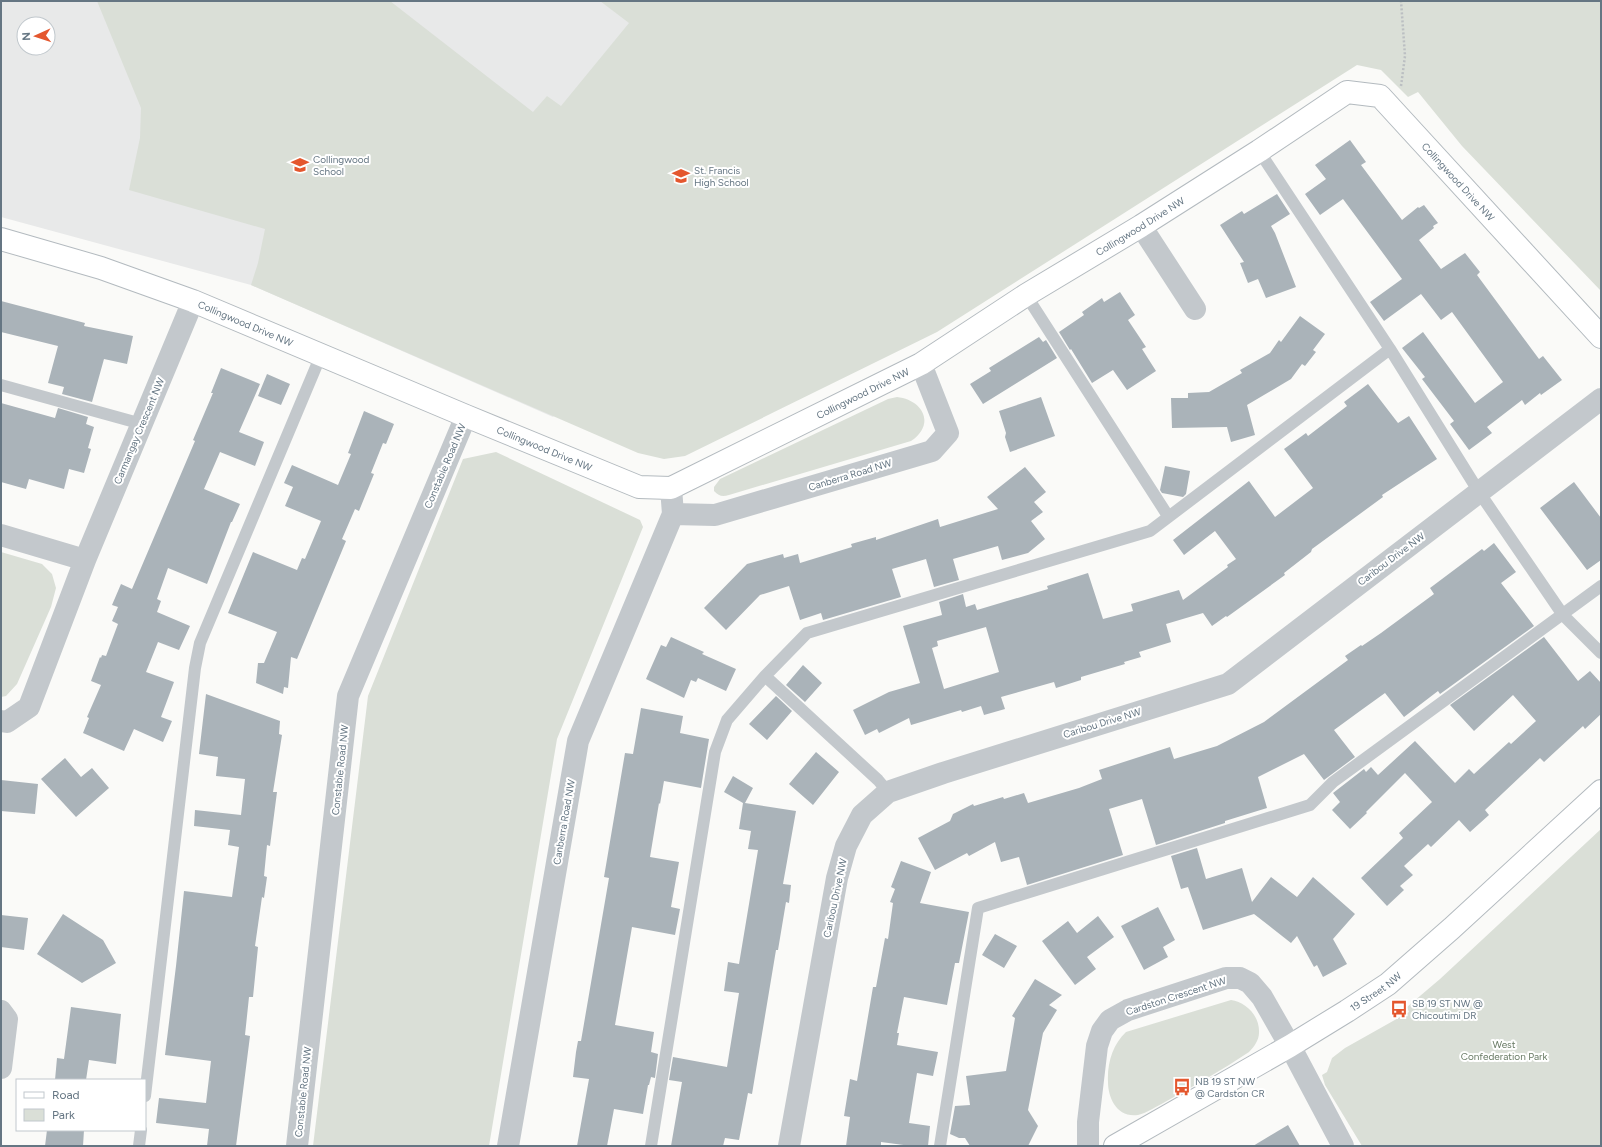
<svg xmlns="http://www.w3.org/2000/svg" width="1602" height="1147" viewBox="0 0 1602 1147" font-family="Figtree,sans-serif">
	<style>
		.built { fill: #e8e9e9; fill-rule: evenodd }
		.green { fill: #dadfd7 }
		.building { fill: #aab3b9; fill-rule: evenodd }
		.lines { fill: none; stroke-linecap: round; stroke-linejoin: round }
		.secondary-casing { stroke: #b3babf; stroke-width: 24 }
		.path { stroke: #bbbfc2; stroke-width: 2.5; stroke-dasharray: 2 2; stroke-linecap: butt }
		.lane { stroke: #c3c8cc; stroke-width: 12 }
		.street { stroke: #c3c8cc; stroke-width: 22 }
		.secondary { stroke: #fff; stroke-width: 22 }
		.labels { text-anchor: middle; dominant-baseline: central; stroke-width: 4; stroke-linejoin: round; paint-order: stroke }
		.poi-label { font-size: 10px; fill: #657683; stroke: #fff; text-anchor: start }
		.street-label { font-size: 10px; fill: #657683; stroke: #fff }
		.park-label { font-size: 10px; fill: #687a64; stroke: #fff }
	</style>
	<rect width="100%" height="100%" fill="#fafaf8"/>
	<path class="built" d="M 1,1 L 891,1 L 553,417 L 251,285 L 1,217 ZM 24,24 L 48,24 L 48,48 L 24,48 Z"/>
	<path class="green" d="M 97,1 L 390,1 L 533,112 L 547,96 L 561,106 L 629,23 L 600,1 L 1601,1 L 1601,291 L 1462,146 L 1418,92 L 1408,97 L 1381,70 L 1357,65 L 937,332 L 685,456 L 664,459 L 638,453 L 251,285 L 258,263 L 265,229 L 129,190 L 140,138 L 141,108 Z
		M 897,397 C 923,400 936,424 911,441 L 729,495 C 722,497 719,496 714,491 L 714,487 L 720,479 L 888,399 Z
		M 496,452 L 640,520 L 643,527 L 557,739 L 489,1146 L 313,1146 L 368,696 L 463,459 Z
		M 1,552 L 42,564 L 52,574 L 56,588 L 51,607 L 17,684 L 6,696 L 1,697 Z
		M 1601,829 L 1601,1146 L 1362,1146 L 1325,1085 L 1322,1075 L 1327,1072 L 1332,1058 L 1345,1048 L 1409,1012 L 1407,1007 L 1440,979 Z
		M 1231,1000 C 1246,1002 1260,1016 1259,1033 C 1259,1040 1254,1047 1249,1052 C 1222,1070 1194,1086 1165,1102 C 1157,1106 1147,1113 1138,1115 C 1117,1118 1108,1098 1108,1082 C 1107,1063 1113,1044 1126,1032 Z"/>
	<path class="building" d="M 1350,140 L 1366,162 L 1361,165 L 1402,220 L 1418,207 L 1419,208 L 1424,205 L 1438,223 L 1433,226 L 1434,228 L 1419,240 L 1441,269 L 1465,253 L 1480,272 L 1477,275 L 1539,359 L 1543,356 L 1562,380 L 1541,395 L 1540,393 L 1525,405 L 1522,400 L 1487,427 L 1492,433 L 1469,450 L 1450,424 L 1454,421 L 1422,379 L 1425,377 L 1402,348 L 1423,332 L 1475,403 L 1503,382 L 1452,312 L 1441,320 L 1421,294 L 1384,321 L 1370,302 L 1402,279 L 1343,199 L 1320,215 L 1305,194 L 1326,179 L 1315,165 Z
		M 1277,194 L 1290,214 L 1271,226 L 1275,233 L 1296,287 L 1266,298 L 1258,279 L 1248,283 L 1240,263 L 1244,262 L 1220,225 L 1242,211 L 1244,214 Z
		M 1120,292 L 1135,315 L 1128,320 L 1146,347 L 1142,349 L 1156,371 L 1127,390 L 1113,370 L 1092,383 L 1071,349 L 1070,350 L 1059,332 L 1084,315 L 1082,312 L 1102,298 L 1104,302 Z
		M 1,301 L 85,323 L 84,326 L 133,336 L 127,364 L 104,359 L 92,402 L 62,394 L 64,387 L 48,383 L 58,346 L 1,332 Z
		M 1300,316 L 1325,334 L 1313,350 L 1316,352 L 1305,366 L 1302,364 L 1291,379 L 1247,405 L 1255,435 L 1231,442 L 1227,427 L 1172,428 L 1171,398 L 1188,398 L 1188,393 L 1209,392 L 1242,373 L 1240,370 L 1270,353 L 1279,340 L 1281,342 Z
		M 1039,337 L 1043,342 L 1046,340 L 1057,358 L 983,404 L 970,384 L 991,371 L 989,368 Z
		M 221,368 L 260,384 L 239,432 L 264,442 L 255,466 L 220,452 L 204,489 L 240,504 L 232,522 L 231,522 L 207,584 L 168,568 L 157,599 L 161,601 L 157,612 L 190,626 L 179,650 L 158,642 L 146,672 L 174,682 L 161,717 L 172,721 L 163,742 L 134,729 L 124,751 L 83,733 L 89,718 L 87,717 L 101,685 L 91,681 L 100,657 L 101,658 L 102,655 L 106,656 L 118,624 L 112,621 L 118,607 L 112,605 L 121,584 L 132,589 L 195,441 L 193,440 L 213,393 L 211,393 Z
		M 267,374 L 290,384 L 281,405 L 258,396 Z
		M 1368,384 L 1398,423 L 1409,416 L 1437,459 L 1382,495 L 1383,497 L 1312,549 L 1311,552 L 1284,573 L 1285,575 L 1227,617 L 1226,616 L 1212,626 L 1203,613 L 1166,624 L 1171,642 L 1139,652 L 1141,657 L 1124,662 L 1125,664 L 1081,677 L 1081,680 L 1056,688 L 1054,682 L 1001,697 L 1005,709 L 984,715 L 981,706 L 962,712 L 961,710 L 911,725 L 909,718 L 879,733 L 877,729 L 865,735 L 853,710 L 889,692 L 920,683 L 903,626 L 942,615 L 939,602 L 963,594 L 966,607 L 975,604 L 977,610 L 1048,589 L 1047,586 L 1088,573 L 1103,619 L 1133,611 L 1131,604 L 1179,590 L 1183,600 L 1228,567 L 1227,565 L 1236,559 L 1215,531 L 1184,555 L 1173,540 L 1249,481 L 1275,517 L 1313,488 L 1284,449 L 1306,433 L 1308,436 L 1347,406 L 1344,402 ZM 986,627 L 999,672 L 944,689 L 932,648 L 938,646 L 937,641 Z
		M 1041,397 L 1055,436 L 1010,452 L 1005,437 L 1006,433 L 999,411 Z
		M 1,403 L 55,418 L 58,408 L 88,417 L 86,424 L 94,427 L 88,448 L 91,449 L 84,473 L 69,469 L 64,489 L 29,479 L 26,489 L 1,482 Z
		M 364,411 L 394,424 L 386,444 L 383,443 L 371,473 L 374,474 L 359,511 L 355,509 L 342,539 L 346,541 L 297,659 L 291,657 L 288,688 L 284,687 L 283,694 L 256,683 L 258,663 L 264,663 L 277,632 L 228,613 L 253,552 L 297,570 L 302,558 L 305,559 L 321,521 L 285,506 L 293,487 L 284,483 L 292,465 L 338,485 L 351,454 L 348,453 Z
		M 1165,466 L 1190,471 L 1186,494 L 1183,497 L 1162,493 L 1160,490 Z
		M 1025,467 L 1046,492 L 1034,502 L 1043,512 L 1031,521 L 1045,539 L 1028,553 L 1002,560 L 998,546 L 953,559 L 959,580 L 934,587 L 926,559 L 892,569 L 901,597 L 823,620 L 821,613 L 800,620 L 789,586 L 760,595 L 726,630 L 704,608 L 747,564 L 783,554 L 784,558 L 798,554 L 800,563 L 852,547 L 851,544 L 876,537 L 876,540 L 938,519 L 940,527 L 998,509 L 987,497 Z
		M 1574,482 L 1601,518 L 1601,560 L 1587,570 L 1540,508 Z
		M 1494,543 L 1516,572 L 1501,583 L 1534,626 L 1440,694 L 1438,691 L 1404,717 L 1385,693 L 1360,711 L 1334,730 L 1355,757 L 1324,780 L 1304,754 L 1258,777 L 1267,808 L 1225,821 L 1225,823 L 1156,845 L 1142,799 L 1109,809 L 1123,855 L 1027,885 L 1019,857 L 1001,862 L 995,842 L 969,856 L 967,853 L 935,870 L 918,838 L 950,821 L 953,814 L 973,804 L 974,806 L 1003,797 L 1004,799 L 1024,793 L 1028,803 L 1079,788 L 1102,779 L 1099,770 L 1170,747 L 1174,759 L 1217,746 L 1264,722 L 1348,660 L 1345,656 L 1361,645 L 1362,646 L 1381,633 L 1434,594 L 1430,588 L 1482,549 L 1484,551 Z
		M 671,637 L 704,652 L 702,654 L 736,669 L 726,691 L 698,678 L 696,682 L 691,680 L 684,698 L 646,679 L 661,645 L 666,647 Z
		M 1544,637 L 1578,681 L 1590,671 L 1601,683 L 1601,714 L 1585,729 L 1583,726 L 1544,762 L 1540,758 L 1485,810 L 1489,815 L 1470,832 L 1459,820 L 1431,847 L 1428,844 L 1404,866 L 1413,875 L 1400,886 L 1404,890 L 1387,906 L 1361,878 L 1403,838 L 1399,833 L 1432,802 L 1405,773 L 1366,812 L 1367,813 L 1350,829 L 1332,810 L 1340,802 L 1333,793 L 1364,769 L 1366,772 L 1371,767 L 1378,775 L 1415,741 L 1455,783 L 1469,769 L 1474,774 L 1509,742 L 1511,744 L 1536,721 L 1513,695 L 1474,731 L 1450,705 Z
		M 803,665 L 822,683 L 805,702 L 786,685 Z
		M 206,694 L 280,721 L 279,734 L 282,735 L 273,792 L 277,792 L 270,846 L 267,845 L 264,876 L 267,877 L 264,898 L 262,897 L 255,946 L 258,947 L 253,997 L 249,997 L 245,1035 L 250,1036 L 236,1146 L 207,1146 L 209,1129 L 156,1123 L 159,1098 L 206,1103 L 211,1061 L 165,1055 L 176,966 L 184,891 L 232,897 L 239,847 L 228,845 L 230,830 L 194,826 L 195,810 L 241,815 L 245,779 L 216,776 L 218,757 L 199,754 Z
		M 776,696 L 792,711 L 767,740 L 749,724 Z
		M 641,708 L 683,716 L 680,733 L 709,739 L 701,788 L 664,781 L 660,804 L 659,803 L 650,857 L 679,862 L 671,907 L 680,909 L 675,935 L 632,927 L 615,1025 L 654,1032 L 651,1052 L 658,1054 L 655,1078 L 651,1077 L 649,1085 L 648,1085 L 643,1114 L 614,1109 L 607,1146 L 577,1146 L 589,1079 L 573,1077 L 576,1052 L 578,1041 L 581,1041 L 609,878 L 604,877 L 625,753 L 633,754 Z
		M 816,752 L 839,772 L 813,805 L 789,784 Z
		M 65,758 L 81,777 L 92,768 L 109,788 L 76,817 L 41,779 Z
		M 733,776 L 753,788 L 745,803 L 796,811 L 783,884 L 791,885 L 789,903 L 786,902 L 778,950 L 776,950 L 752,1094 L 748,1093 L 739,1140 L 725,1138 L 723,1146 L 671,1146 L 682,1082 L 669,1080 L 673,1057 L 727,1067 L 739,993 L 724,991 L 728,962 L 739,964 L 758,850 L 748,849 L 751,831 L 739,829 L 743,803 L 724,792 Z
		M 1,780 L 38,784 L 35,814 L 1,811 Z
		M 1197,848 L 1206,879 L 1242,868 L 1252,902 L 1271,877 L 1297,897 L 1313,877 L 1355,914 L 1333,939 L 1347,964 L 1323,977 L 1317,965 L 1314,967 L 1297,936 L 1291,943 L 1254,914 L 1203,930 L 1188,887 L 1181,889 L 1171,856 Z
		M 901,861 L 931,872 L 920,903 L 969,912 L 959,963 L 955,963 L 947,1005 L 904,997 L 897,1033 L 899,1033 L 897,1045 L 938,1052 L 933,1076 L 917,1073 L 909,1123 L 930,1126 L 928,1146 L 911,1146 L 881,1142 L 881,1146 L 846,1146 L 850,1117 L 844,1116 L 850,1079 L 857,1081 L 873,987 L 876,987 L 885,938 L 888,939 L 893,903 L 890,902 L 895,889 L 891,887 Z
		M 1158,907 L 1175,940 L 1163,947 L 1168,957 L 1144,970 L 1121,926 Z
		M 63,914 L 103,940 L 116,963 L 82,983 L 37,954 Z
		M 1,915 L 28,918 L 24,950 L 1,947 Z
		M 1098,916 L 1114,937 L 1087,957 L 1096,969 L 1075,985 L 1042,941 L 1068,921 L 1077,933 Z
		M 995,934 L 1017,946 L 1004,968 L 982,955 Z
		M 1035,979 L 1062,995 L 1049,1005 L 1057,1010 L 1043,1033 L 1028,1110 L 1038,1126 L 1028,1146 L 970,1146 L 965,1138 L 959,1138 L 950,1134 L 955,1106 L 970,1105 L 966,1076 L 1006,1071 L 1015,1018 L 1012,1016 Z
		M 71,1007 L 121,1014 L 116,1064 L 89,1060 L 86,1080 L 55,1080 L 57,1058 L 64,1059 Z
		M 1288,1125 L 1300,1146 L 1253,1146 Z
		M 47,1130 L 84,1130 L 83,1146 L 45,1146 Z"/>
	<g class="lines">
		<g class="secondary-casing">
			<g id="secondary">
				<path id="s1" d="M 1,239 L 101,268 L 193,301 L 466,416 L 639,487 L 671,488 L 921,364 L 1026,295 L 1141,226 L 1259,151 L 1347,92 L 1380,96 L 1601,337"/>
				<path id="s2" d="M 1115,1146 L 1290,1046 L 1347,1011 L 1388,984 L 1452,928 L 1601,791"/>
			</g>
		</g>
		<path class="path" d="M 1401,86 L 1405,56 L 1401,1"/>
		<path class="lane" d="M 1259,151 L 1390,349 L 1479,492 L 1563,615 L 1601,653
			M 1026,295 L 1168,516
			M 1,385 L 142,424
			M 765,676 L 807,633 L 1150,531 L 1390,349
			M 145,1096 L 195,668 L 200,643 L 321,355
			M 139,1146 L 141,1130
			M 651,1146 L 715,752 L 727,720 L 765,676 L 878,780 L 888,792
			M 940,1146 L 978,908 L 1310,805 L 1333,782 L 1601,586"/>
		<path class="street" d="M 1141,226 L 1195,309
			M 673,514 L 715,515 L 932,451 L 948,433 L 921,364
			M 1,535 L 85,560 L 29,707 L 7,722 L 1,721
			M 85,560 L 193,301
			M 1,1011 L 7,1019 L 1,1068
			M 297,1146 L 348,696 L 466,416
			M 508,1146 L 578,741 L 673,514 L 671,488
			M 789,1146 L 837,878 L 846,846 L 862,815 L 888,792 L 943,773 L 1228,684 L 1601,399
			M 1088,1146 L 1088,1122 L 1097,1046 L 1102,1031 L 1110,1020 L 1128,1010 L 1226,978 L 1240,978 L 1250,983 L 1262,997 L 1290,1046 L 1343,1146"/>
		<use href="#secondary" class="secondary"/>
	</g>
	<defs>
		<g id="school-bare" transform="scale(1.38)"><path d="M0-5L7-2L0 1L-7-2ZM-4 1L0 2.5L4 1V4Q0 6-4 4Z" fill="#e4572e" stroke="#fff" stroke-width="2.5" paint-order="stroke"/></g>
		<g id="bus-bare" transform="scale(1.38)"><path d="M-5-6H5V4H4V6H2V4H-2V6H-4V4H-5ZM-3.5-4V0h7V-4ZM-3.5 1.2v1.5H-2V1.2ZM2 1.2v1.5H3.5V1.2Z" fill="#e4572e" stroke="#fff" stroke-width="2.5" paint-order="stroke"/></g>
	</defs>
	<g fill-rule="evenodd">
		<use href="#school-bare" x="300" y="165"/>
		<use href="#school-bare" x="681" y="176"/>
		<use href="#bus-bare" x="1399" y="1009"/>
		<use href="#bus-bare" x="1182" y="1087"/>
	</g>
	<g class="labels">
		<g class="poi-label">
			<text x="313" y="159">Collingwood<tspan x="313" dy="12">School</tspan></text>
			<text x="694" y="170">St. Francis<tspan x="694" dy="12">High School</tspan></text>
			<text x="1412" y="1003">SB 19 ST NW @<tspan x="1412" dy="12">Chicoutimi DR</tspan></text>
			<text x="1195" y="1081">NB 19 ST NW<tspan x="1195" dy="12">@ Cardston CR</tspan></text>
		</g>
		<g class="street-label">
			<text stroke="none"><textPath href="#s1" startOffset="1651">Collingwood Drive NW</textPath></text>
			<text stroke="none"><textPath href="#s1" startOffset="1255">Collingwood Drive NW</textPath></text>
			<text stroke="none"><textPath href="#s1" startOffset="259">Collingwood Drive NW</textPath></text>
			<text stroke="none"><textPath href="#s1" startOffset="931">Collingwood Drive NW</textPath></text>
			<text transform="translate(139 431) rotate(-67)">Carmangay Crescent NW</text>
			<text stroke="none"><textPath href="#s1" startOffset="583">Collingwood Drive NW</textPath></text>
			<text transform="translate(445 466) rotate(-67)">Constable Road NW</text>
			<text transform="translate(850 475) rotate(-17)">Canberra Road NW</text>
			<text transform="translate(1391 559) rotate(-37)">Caribou Drive NW</text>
			<text transform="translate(1102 723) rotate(-17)">Caribou Drive NW</text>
			<text transform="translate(340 770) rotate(-84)">Constable Road NW</text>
			<text transform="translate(564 822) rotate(-80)">Canberra Road NW</text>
			<text transform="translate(835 898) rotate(-78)">Caribou Drive NW</text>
			<text stroke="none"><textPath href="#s2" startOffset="303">19 Street NW</textPath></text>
			<text transform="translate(1176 996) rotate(-18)">Cardston Crescent NW</text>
			<text transform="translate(303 1092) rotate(-84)">Constable Road NW</text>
		</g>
		<g class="park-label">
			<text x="1504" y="1044">West<tspan x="1504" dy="12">Confederation Park</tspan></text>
		</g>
	</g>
	<rect width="1602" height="1147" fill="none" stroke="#657683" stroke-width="4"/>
	<rect x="16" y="1079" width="130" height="52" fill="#ffffff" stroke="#c1c8cd"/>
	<rect x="24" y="1092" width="20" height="6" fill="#ffffff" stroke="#c1c8cd"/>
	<text x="52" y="1099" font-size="12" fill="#657683">Road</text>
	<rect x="24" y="1109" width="20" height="12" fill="#dadfd7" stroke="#c1c8cd"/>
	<text x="52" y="1119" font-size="12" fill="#657683">Park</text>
	<g transform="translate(36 36) rotate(267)"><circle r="19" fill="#ffffff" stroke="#c1c8cd"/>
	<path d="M0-3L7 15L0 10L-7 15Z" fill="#e4572e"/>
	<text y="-6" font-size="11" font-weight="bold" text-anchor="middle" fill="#657683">N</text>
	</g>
</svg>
